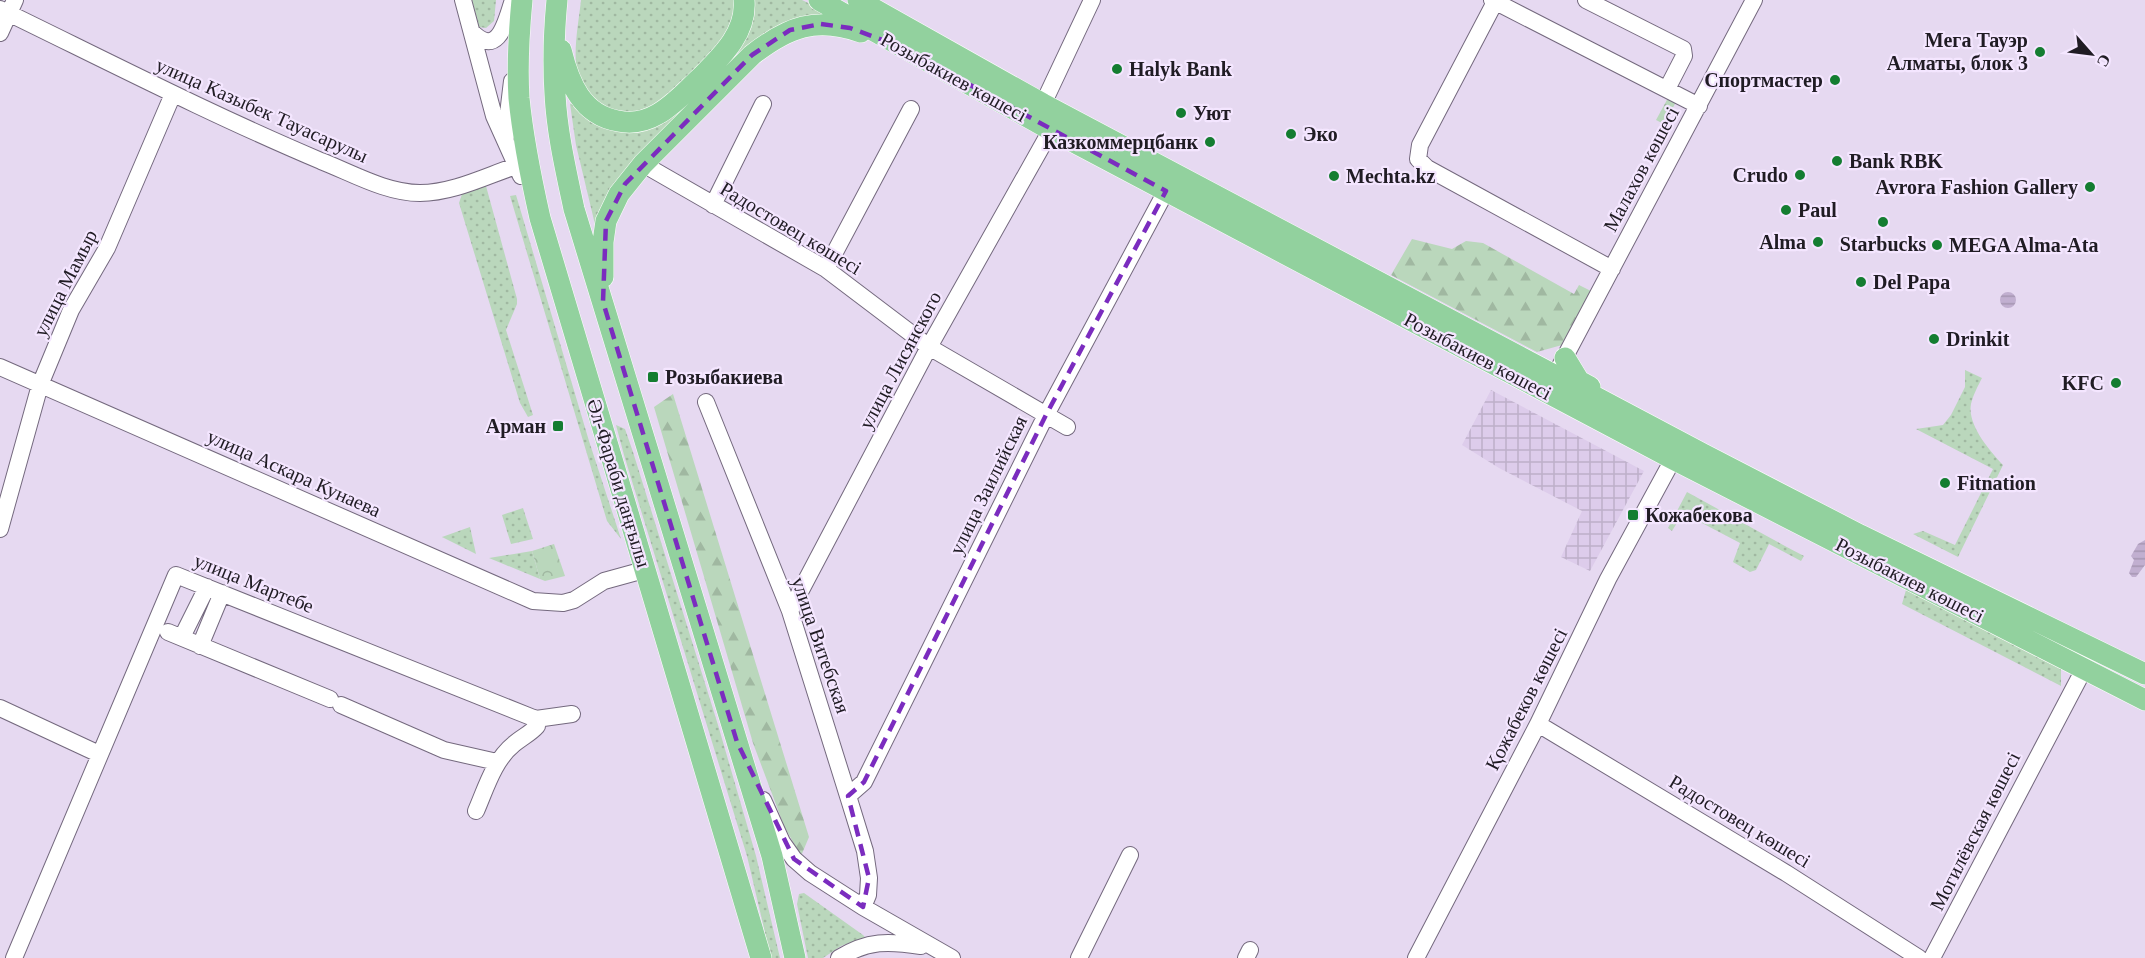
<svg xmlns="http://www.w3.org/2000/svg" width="2145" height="958" viewBox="0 0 2145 958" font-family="Georgia,serif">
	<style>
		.industrial { fill: url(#industrial-grid) }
		.grass { fill: url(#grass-dots) }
		.forest { fill: url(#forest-firs) }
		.park { fill: url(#park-crowns) }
		.water { fill: url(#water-rules) }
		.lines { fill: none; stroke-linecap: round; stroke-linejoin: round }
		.minor-casing { stroke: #74697e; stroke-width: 18 }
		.major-casing { stroke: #fff; stroke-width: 22 }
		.minor { stroke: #fff; stroke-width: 16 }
		.major { stroke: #92d19e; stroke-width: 21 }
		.marked { fill: none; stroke: #7b2cbf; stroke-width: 4.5; stroke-dasharray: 12 8; stroke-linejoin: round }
		.poi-dot { fill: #147d31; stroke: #f4e6ff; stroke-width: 2 }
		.labels { text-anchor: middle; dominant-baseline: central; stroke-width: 4.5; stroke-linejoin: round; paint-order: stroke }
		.poi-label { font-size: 20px; font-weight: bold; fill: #201c24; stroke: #f4e6ff; text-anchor: start }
		.street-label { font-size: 20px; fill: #201c24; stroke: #f4e6ff }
	</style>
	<defs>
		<pattern id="industrial-grid" width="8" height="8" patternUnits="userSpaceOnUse" patternTransform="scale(1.5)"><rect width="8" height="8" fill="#ddcceb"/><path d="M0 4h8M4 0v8" fill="none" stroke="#bdafc9"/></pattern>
		<pattern id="grass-dots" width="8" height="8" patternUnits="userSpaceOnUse" patternTransform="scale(1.5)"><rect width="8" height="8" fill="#bad7bc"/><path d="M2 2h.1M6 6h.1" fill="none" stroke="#a0b8a1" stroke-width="1.8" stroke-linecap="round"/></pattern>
		<pattern id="forest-firs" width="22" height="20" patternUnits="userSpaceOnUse" patternTransform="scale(1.5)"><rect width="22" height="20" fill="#bad7bc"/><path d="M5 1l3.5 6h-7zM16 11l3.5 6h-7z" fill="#a0b8a1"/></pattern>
		<pattern id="park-crowns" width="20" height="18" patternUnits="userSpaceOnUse" patternTransform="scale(1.5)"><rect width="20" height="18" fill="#bad7bc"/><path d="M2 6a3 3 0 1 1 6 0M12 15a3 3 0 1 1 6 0" fill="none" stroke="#a0b8a1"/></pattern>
		<pattern id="water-rules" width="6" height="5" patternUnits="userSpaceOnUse" patternTransform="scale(1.5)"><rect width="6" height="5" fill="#c1afd0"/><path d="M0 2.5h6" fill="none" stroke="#a696b2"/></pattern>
	</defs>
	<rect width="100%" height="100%" fill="#e6d9f1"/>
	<path class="industrial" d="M 1491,390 L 1644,471 L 1590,571 L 1561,557 L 1582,511 L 1499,468 L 1462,445 Z"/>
	<path class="grass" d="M 472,0 L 496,0 L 494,21 L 486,28 L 479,27 Z
		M 581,0 L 734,0 C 735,31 711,53 690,73 C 679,84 667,98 652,106 C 622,121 589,105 578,74 C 572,55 579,20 581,0 Z
		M 755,0 L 802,0 L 839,18 L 765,33 L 735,55 C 748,37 756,22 755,0 Z
		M 1668,98 L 1676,102 L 1664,124 L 1656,120 Z
		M 689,102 L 625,172 L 598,237 L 576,145 L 570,104 L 573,103 L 599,124 Z
		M 486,186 L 517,299 L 517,304 L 506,330 L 533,415 L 528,417 L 520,403 L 459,203 L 462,194 Z
		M 516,195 L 589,441 L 621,539 L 607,521 L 510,196 Z
		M 1965,370 L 1982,378 C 1978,386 1973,395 1971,404 C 1967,425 1990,451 2003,465 L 1958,557 L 1913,534 L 1923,531 L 1955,545 L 1993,469 L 1916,429 L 1943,425 L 1951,415 L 1965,387 Z
		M 616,425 L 625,429 L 633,452 L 718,725 L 756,856 L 780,958 L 771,958 L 747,856 L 624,455 Z
		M 1687,492 C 1726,513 1765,536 1804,556 L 1801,561 L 1769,544 L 1756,570 L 1750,572 L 1733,562 L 1740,543 L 1683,513 L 1672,531 L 1668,528 Z
		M 523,508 L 533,539 L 511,544 L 502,515 Z
		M 470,527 L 476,554 L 442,537 Z
		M 532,551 L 540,579 L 489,558 Z
		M 1906,590 L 2061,668 L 2061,686 L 1902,604 Z
		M 804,893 L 863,935 L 865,937 L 841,946 L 823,958 L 808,958 L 797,904 L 799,894 Z"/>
	<path class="forest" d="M 1412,239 L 1452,249 L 1466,241 L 1483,243 L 1574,294 L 1579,285 L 1591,291 L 1562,345 L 1537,352 L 1391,275 Z
		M 673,394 L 809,837 L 801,856 L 784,826 L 753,743 L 654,407 Z"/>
	<path class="park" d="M 554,544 L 565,576 L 545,581 L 540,579 L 532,551 Z"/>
	<path class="water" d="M2000 300a8 8 0 1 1 16 0a8 8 0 1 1-16 0Z
		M 2145,540 L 2145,565 L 2136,577 L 2132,577 L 2129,573 L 2134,560 L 2131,556 L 2138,544 Z"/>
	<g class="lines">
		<g class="minor-casing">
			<path id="minor" d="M 463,0 L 494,116 L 521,176
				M 1492,0 L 1699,106
				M 1586,0 L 1683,49 L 1684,56 L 1667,89
				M 1495,2 L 1420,145 L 1418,159 L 1427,168 L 1612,269
				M 0,9 C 107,61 212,115 321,161 C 352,173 386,193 420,193 C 453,193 486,176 516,166
				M 472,32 C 499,59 506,20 513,0
				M 0,33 L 15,0
				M 1043,104 L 1092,0
				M 505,139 L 512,81
				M 643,164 L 826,269 L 929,347 L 1067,427
				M 713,205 L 763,104
				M 826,269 L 911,109
				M 0,367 L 533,601 L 563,603 L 574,600 L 604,581 L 644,570
				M 1559,368 L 1754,0
				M 706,402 L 790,611 L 848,796 L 865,851 L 869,878 L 868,895 L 863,907
				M 0,529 L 40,385 L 71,310 L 107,248 L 173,94
				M 790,611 L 929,347 L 1051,130
				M 168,632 L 330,699
				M 182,637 L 207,587
				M 200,646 L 222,593
				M 341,705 L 444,750 L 497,762
				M 0,708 L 99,754
				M 1538,724 L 1786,873 L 1919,958
				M 848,796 L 864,782 L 1046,415 L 1166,191
				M 763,800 L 782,842 L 794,859 L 810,873 L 863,907 L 952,958
				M 476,811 C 486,788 494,760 514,744 C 522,737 530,734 537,726 L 536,719
				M 14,958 L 176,575 L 536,719 L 572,714
				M 839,958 C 868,940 889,941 921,946
				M 1079,958 L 1130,855
				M 1246,958 L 1250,950
				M 1416,958 L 1538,724 L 1608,579 L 1678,450
				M 1932,958 L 2084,669"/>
		</g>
		<g class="major-casing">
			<path id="major" d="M 522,0 C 519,32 517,66 519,98 C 523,139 531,178 540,218 L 761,958
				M 557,0 C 554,31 553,62 555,94 C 557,133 566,171 574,209 L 772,856 L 795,958
				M 819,0 L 1051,130 L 1673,459 L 2145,700
				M 858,0 L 1043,104 L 1703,454 L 1860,535 L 2145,674
				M 561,50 C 569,83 582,115 618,121 C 632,124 646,121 658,114 C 674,105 687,90 700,78 C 721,57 747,33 744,0
				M 603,277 L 603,242 L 606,221 L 619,194 L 643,164 L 752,55 C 788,27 816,16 861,32
				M 1565,358 L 1579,381 L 1590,387"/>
		</g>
		<use href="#minor" class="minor"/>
		<use href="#major" class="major"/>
	</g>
	<path class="marked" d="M 821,24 L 850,28 L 896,45 L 1166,191 L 1046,415 L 864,782 L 848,796 L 869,878 L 863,907 L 794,859 L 737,742 L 603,302 L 606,221 L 625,184 L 752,55 L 790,30 Z"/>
	<g class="poi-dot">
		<circle cx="2040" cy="52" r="6"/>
		<circle cx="1117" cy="69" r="6"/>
		<circle cx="1835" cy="80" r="6"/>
		<circle cx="1181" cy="113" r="6"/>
		<circle cx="1291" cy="134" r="6"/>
		<circle cx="1210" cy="142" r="6"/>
		<circle cx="1837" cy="161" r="6"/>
		<circle cx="1800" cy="175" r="6"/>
		<circle cx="1334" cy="176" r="6"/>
		<circle cx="2090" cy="187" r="6"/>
		<circle cx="1786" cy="210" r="6"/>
		<circle cx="1883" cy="222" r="6"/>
		<circle cx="1818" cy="242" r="6"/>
		<circle cx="1937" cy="245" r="6"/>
		<circle cx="1861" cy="282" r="6"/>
		<circle cx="1934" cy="339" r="6"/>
		<rect x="647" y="371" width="12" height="12" rx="3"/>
		<circle cx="2116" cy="383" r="6"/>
		<rect x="552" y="420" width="12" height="12" rx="3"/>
		<circle cx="1945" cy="483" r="6"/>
		<rect x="1627" y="509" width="12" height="12" rx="3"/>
	</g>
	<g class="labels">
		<g class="poi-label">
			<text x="2028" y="40" text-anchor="end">Мега Тауэр<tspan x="2028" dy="23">Алматы, блок 3</tspan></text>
			<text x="1129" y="69">Halyk Bank</text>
			<text x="1823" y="80" text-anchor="end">Спортмастер</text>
			<text x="1193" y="113">Уют</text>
			<text x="1303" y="134">Эко</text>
			<text x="1198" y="142" text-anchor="end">Казкоммерцбанк</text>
			<text x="1849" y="161">Bank RBK</text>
			<text x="1788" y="175" text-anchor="end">Crudo</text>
			<text x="1346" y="176">Mechta.kz</text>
			<text x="2078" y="187" text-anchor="end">Avrora Fashion Gallery</text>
			<text x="1798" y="210">Paul</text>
			<text x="1806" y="242" text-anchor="end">Alma</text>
			<text x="1883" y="244" text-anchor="middle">Starbucks</text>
			<text x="1949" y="245">MEGA Alma-Ata</text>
			<text x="1873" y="282">Del Papa</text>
			<text x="1946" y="339">Drinkit</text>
			<text x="665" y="377">Розыбакиева</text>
			<text x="2104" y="383" text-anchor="end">KFC</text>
			<text x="546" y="426" text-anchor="end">Арман</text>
			<text x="1957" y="483">Fitnation</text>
			<text x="1645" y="515">Кожабекова</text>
		</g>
		<g class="street-label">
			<text transform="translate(954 77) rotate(29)">Розыбакиев көшесі</text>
			<text transform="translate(262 110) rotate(24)">улица Казыбек Тауасарулы</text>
			<text transform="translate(1641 169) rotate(-62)">Малахов көшесі</text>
			<text transform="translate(791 228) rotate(31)">Радостовец көшесі</text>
			<text transform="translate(65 283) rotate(-63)">улица Мамыр</text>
			<text transform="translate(1478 356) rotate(28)">Розыбакиев көшесі</text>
			<text transform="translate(900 360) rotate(-62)">улица Лисянского</text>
			<text transform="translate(294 473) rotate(24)">улица Аскара Кунаева</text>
			<text transform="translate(619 483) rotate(73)">Әл-Фараби даңғылы</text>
			<text transform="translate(988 485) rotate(-64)">улица Заилийская</text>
			<text transform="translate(1910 580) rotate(27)">Розыбакиев көшесі</text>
			<text transform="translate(254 583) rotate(22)">улица Мартебе</text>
			<text transform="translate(821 645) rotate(71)">улица Витебская</text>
			<text transform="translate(1526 699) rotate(-63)">Қожабеков көшесі</text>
			<text transform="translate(1740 821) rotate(31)">Радостовец көшесі</text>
			<text transform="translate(1975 831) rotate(-63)">Могилёвская көшесі</text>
		</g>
	</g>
	<g transform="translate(2091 54) rotate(118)" stroke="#f4e6ff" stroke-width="4.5" paint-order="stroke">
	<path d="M0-4.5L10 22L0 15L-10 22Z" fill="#201c24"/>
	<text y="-9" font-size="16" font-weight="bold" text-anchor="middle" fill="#201c24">С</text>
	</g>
</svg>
